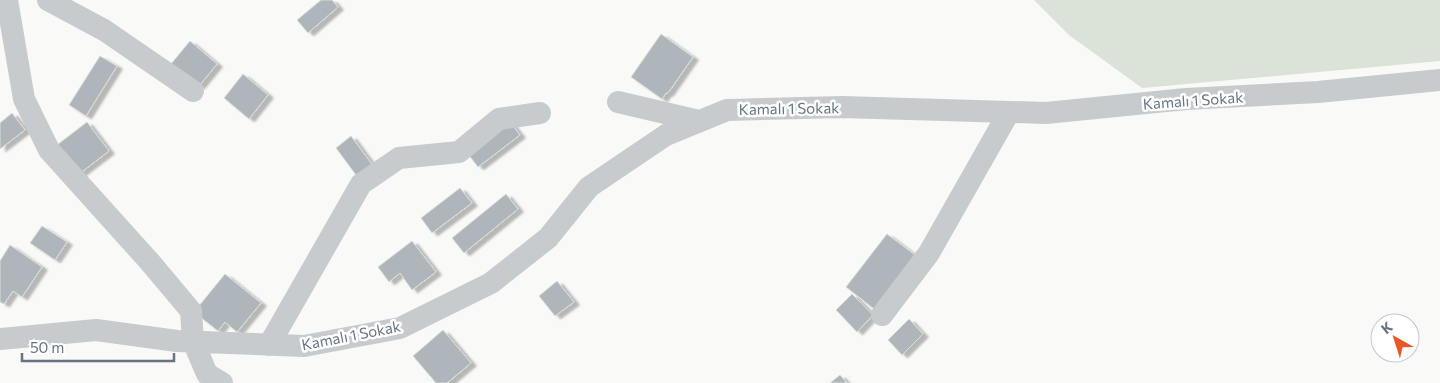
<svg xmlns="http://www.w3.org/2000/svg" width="1440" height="383" viewBox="0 0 1440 383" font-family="Commissioner,sans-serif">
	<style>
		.green { fill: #dbe2d8 }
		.building { fill: #aeb6bc; stroke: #dbdbd9; filter: url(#shadow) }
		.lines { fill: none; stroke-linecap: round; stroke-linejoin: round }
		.minor { stroke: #c7cbce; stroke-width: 22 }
		.labels { text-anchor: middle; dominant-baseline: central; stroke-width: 5; stroke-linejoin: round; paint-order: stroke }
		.street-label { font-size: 15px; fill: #647483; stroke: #fff }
	</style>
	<defs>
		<filter id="shadow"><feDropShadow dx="5.5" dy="3" stdDeviation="1" flood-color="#0004"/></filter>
	</defs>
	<rect width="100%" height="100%" fill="#f9f9f7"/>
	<path class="green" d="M 1034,0 L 1440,0 L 1440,61 L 1142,88 L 1069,35 Z"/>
	<path class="building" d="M 321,0 L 332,0 L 338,7 L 308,33 L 297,20 Z
		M 661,34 L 693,57 L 668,93 L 666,93 L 662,99 L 631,77 Z
		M 190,41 L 217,64 L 199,86 L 171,64 Z
		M 100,56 L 117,66 L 86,116 L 69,105 Z
		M 243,74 L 268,95 L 249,119 L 224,98 Z
		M 12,113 L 25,130 L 0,149 L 0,123 Z
		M 87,122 L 109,151 L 79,174 L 57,145 Z
		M 510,122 L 520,135 L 478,167 L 468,154 Z
		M 351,136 L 374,167 L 359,179 L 336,148 Z
		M 460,188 L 472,203 L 432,233 L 421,218 Z
		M 506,194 L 518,209 L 464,253 L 452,238 Z
		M 42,226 L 67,242 L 55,260 L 30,243 Z
		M 887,234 L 919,258 L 878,312 L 846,287 Z
		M 412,241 L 436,272 L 412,290 L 400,273 L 389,282 L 378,267 Z
		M 10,245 L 42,267 L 22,297 L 13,291 L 4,304 L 0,302 L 0,261 Z
		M 225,274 L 261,303 L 237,332 L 225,322 L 218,331 L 194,312 Z
		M 557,281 L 574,302 L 555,316 L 539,296 Z
		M 852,294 L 873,315 L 857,332 L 836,310 Z
		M 909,319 L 923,334 L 902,355 L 888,340 Z
		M 443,330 L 471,363 L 447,383 L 436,383 L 413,356 Z
		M 840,375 L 847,383 L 830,383 Z"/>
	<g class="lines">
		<path class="minor" d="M 7,0 L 24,99 L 49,150 L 149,261 L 191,311 L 193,341 L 207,374 L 222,383
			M 48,0 L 104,30 L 193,91
			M 618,102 L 699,121
			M 882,315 L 929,253 L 1009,112
			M 0,339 L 96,330 L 177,341 L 304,346 L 400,328 L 491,283 L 548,238 L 589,187 L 666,135 L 727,110 L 842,107 L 1046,113 L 1186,99 L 1318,92 L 1440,80
			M 269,345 L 361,184 L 399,158 L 459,152 L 499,119 L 540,113"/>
	</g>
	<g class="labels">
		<g class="street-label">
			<text transform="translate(1193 100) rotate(-4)">Kamalı 1 Sokak</text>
			<text transform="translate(789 108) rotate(-1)">Kamalı 1 Sokak</text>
			<text transform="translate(351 335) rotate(-11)">Kamalı 1 Sokak</text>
		</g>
	</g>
	<g transform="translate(1395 338) rotate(321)"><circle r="24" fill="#ffffff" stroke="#c1c7cd"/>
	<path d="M0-4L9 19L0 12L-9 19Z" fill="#e95928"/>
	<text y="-8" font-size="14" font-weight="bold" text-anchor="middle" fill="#647483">K</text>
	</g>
	<path d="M22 353v8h152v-8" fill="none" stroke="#647483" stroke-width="2.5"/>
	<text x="30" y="353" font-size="15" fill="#647483" stroke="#ffffff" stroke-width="4" paint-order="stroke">50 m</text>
</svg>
